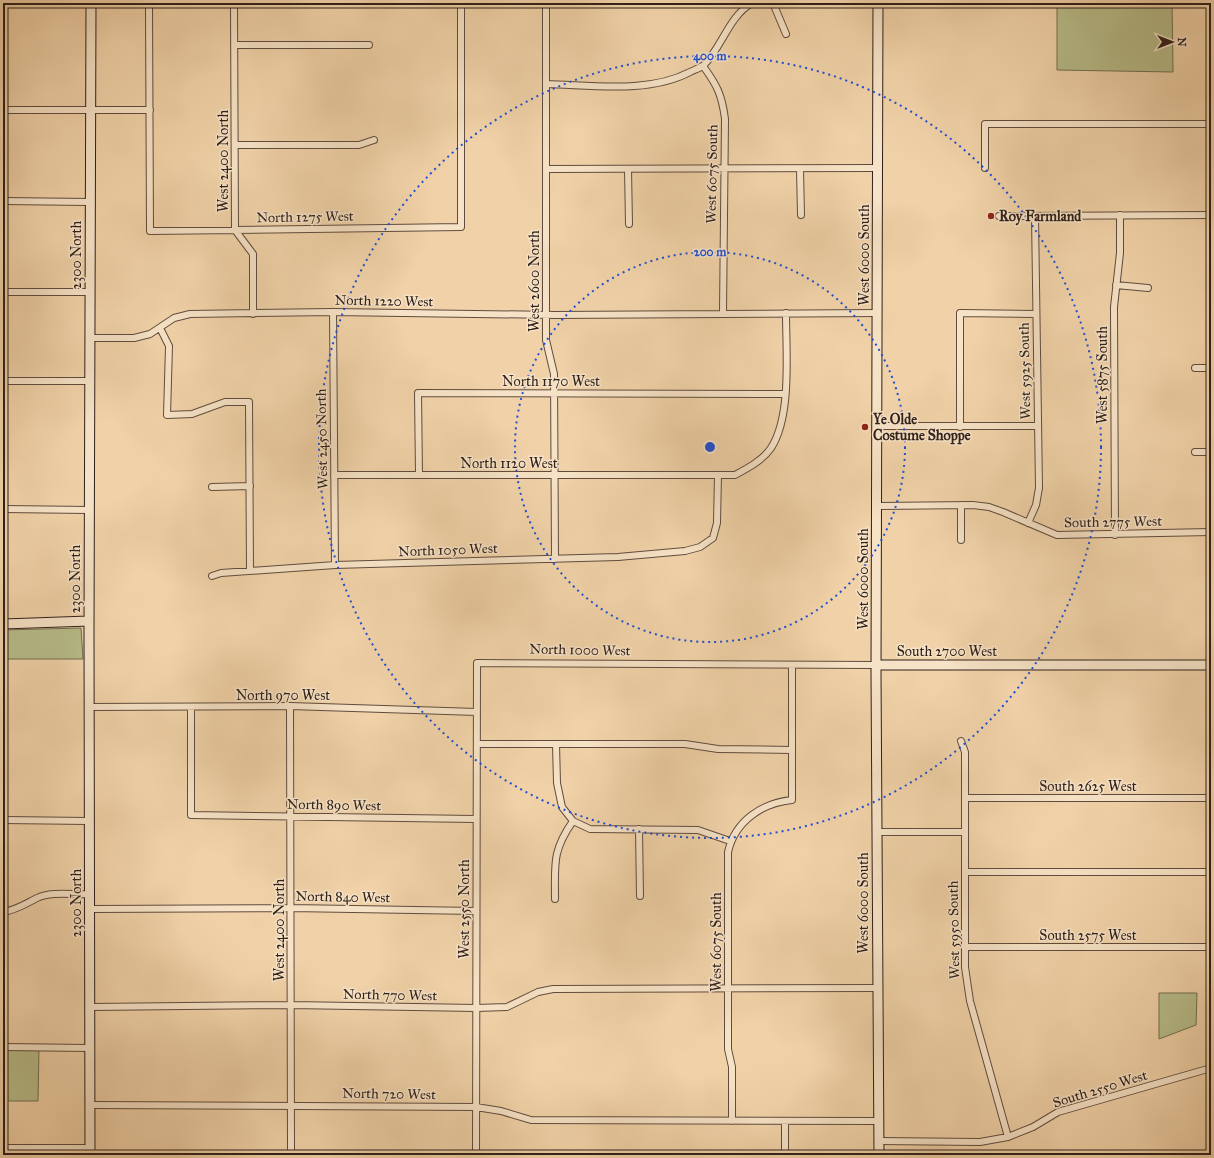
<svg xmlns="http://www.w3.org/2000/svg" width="1214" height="1158" viewBox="0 0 1214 1158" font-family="'IM FELL Great Primer',serif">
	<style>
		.green { fill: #b7bd8a; stroke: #736e52 }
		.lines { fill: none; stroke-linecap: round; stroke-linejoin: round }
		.street-casing { stroke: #604c3e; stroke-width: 8 }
		.secondary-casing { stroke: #2f201a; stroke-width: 11 }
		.street { stroke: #f6e2c6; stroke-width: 6 }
		.secondary { stroke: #f6e2c6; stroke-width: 9 }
		.rail-casing { stroke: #2f201a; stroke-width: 3.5 }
		.rail { stroke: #f6e2c6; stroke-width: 2; stroke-dasharray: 6; stroke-linecap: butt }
		.ring { fill: none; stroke: #1d4ed8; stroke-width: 2; stroke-dasharray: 2 4 }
		.poi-dot { fill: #8f2418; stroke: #f6e2c6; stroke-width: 1.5 }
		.labels { text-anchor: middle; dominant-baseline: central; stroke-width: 3; stroke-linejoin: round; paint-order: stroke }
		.street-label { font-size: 14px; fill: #2f201a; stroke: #f6e2c6 }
		.poi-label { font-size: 14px; font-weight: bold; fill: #2f201a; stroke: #f6e2c6; text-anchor: start }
		.centre { fill: #1d4ed8; stroke: #f6e2c6; stroke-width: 2 }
		.ring-label { font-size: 12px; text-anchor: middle; font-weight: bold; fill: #1d4ed8; stroke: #f6e2c6; stroke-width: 3; stroke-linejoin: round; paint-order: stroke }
	</style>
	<rect width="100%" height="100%" fill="#f1d2a8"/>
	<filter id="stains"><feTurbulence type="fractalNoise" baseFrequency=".005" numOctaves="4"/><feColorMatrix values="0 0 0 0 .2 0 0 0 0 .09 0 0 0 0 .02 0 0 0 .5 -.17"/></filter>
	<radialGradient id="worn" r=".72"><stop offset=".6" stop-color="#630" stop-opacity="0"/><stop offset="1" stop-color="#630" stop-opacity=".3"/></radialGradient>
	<path class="green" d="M 1057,3 L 1172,3 L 1173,72 L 1057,70 Z
		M 81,628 L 83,659 L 7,659 L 7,653 L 3,653 L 3,630 Z
		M 1159,993 L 1197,993 L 1196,1025 L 1159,1039 Z
		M 3,1049 L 39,1049 L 38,1101 L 3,1101 Z"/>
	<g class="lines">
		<g class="street-casing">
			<path id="street" d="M 149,3 L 150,231 L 461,227 L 461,3
				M 234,3 L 235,230 L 253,254 L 253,314
				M 546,3 L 546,340 L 554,374 L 555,559
				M 773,3 L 786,34
				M 234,45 L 369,45
				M 703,66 C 717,85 722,95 725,119 L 723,313
				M 546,84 C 592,85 648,94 690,72 C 694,70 700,68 704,65 C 722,47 729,16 752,3
				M 3,110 L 150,110
				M 235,145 L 359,145 L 374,140
				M 985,168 L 985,124 L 1211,124
				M 546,169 L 878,168
				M 628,169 L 629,224
				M 800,169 L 801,215
				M 3,201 L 90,202
				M 999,216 L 1211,215
				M 1116,285 L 1148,288
				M 3,292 L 90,292
				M 333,312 L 335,565
				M 160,328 L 169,346 L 167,415 L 192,414 L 225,402 L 249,402 L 250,571
				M 90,338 L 134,338 L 150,334 L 174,318 L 190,314 L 333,312 L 555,315 L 878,313
				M 1195,368 L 1211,368
				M 3,381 L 90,381
				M 878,426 L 1038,426
				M 960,427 L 960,313 L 1036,314
				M 1195,452 L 1211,452
				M 334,475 L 735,475 C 748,468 763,460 771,448 C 792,416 786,351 786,313
				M 419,475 L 418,393 L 785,394
				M 212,487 L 250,486
				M 961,505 L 961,540
				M 878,506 L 973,505 L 989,507 L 1003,512 L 1057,535 L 1211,532
				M 3,509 L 89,510
				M 1028,523 L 1036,505 L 1039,488 L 1035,216
				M 1115,535 L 1114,307 L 1120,253 L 1120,215
				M 212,576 L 221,573 L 335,565 L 618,557 L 685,551 L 700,547 L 713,538 L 717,523 L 718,475
				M 290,706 L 291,1155
				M 89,707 L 290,706 L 477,712
				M 191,707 L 191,815 L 476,819
				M 961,741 L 965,752 L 965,967 L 970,1001 L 1008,1137
				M 477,744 L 685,744 L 718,749 L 792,750
				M 965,798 L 1211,798
				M 3,820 L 89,821
				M 573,821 L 590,829 L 698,830 L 730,841
				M 639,829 L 640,896
				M 877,832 L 965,832
				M 965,872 L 1211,872
				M 555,899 C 555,864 552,851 573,821 L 562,807 L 557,783 L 556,744
				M 90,909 L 291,908 L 476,911
				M 3,912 C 17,910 25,904 37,898 C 52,891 73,895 90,894
				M 965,947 L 1211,947
				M 90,1007 L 291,1005 L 476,1008 L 507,1007 L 538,992 L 553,989 L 878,988
				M 3,1047 L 90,1048
				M 90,1105 L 476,1107 L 501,1111 L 531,1120 L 878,1121
				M 732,1121 L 732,1067 L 728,1049 L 728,852 C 735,821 762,803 792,800 L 792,665
				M 878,1141 L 980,1142 L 1008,1137 L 1033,1127 L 1058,1112 L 1211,1068
				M 3,1148 L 90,1148
				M 476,1155 L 477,663 L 876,665
				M 785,1155 L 785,1121"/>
		</g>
		<g class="secondary-casing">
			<path id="secondary" d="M 878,3 L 876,672 L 879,1155
				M 3,624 L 89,621
				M 876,665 L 1211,665
				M 90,1155 L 89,630 L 91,3"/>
		</g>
		<use href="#street" class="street"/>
		<use href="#secondary" class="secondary"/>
		<g class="rail-casing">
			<path id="rail" d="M 1208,1155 L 1211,1154"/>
		</g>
		<use href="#rail" class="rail"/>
	</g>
	<g class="ring">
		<circle cx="710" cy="447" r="195"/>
		<circle cx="710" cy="447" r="391"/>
	</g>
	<g class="poi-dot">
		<circle cx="991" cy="216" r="4"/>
		<circle cx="865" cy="427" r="4"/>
	</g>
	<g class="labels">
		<g class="street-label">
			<text transform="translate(223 161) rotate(-90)">West 2400 North</text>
			<text transform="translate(712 174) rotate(-89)">West 6075 South</text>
			<text transform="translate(305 217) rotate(-1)">North 1275 West</text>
			<text transform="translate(76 255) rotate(-90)">2300 North</text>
			<text transform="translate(864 255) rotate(-90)">West 6000 South</text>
			<text transform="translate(534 281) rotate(-90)">West 2600 North</text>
			<text transform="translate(384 301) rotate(1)">North 1220 West</text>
			<text transform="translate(1025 371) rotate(-91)">West 5925 South</text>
			<text transform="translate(1102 375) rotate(-90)">West 5875 South</text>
			<text x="551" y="381">North 1170 West</text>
			<text transform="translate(322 439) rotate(-91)">West 2450 North</text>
			<text x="509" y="463">North 1120 West</text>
			<text transform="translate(1113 522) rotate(-1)">South 2775 West</text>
			<text transform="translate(448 550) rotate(-2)">North 1050 West</text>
			<text transform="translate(75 579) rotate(-90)">2300 North</text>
			<text transform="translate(863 579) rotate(-90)">West 6000 South</text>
			<text transform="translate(580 650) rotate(1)">North 1000 West</text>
			<text x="947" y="651">South 2700 West</text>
			<text x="283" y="695">North 970 West</text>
			<text x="1088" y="786">South 2625 West</text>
			<text transform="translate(334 805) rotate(1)">North 890 West</text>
			<text transform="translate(343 897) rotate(1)">North 840 West</text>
			<text transform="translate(76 903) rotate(-90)">2300 North</text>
			<text transform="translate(863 903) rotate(-90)">West 6000 South</text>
			<text transform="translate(464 909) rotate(-90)">West 2550 North</text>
			<text transform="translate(279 930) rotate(-90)">West 2400 North</text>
			<text transform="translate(954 930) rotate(-91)">West 5950 South</text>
			<text x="1088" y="935">South 2575 West</text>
			<text transform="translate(716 942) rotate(-90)">West 6075 South</text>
			<text transform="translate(390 995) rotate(1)">North 770 West</text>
			<text transform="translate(1100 1089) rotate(-17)">South 2550 West</text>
			<text transform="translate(389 1094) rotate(1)">North 720 West</text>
		</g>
		<g class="poi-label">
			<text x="999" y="216">Roy Farmland</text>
			<text x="873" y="419">Ye Olde<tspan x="873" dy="16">Costume Shoppe</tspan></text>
		</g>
	</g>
	<circle cx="710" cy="447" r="6" class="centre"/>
	<g class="ring-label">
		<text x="710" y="60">400 m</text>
		<text x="710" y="256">200 m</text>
	</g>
	<rect width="1214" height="1158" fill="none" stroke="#f1d2a8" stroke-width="16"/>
	<rect x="4" y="4" width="1206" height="1150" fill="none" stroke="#2f201a" stroke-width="2"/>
	<rect x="8" y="8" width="1198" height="1142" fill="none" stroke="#2f201a"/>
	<g transform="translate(1172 42) rotate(90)" stroke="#f6e2c6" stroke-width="3" paint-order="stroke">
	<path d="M0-3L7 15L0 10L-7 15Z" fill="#2f201a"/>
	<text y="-6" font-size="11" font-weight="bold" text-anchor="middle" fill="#2f201a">N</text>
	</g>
	<rect width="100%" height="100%" filter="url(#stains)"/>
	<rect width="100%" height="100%" fill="url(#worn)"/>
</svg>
